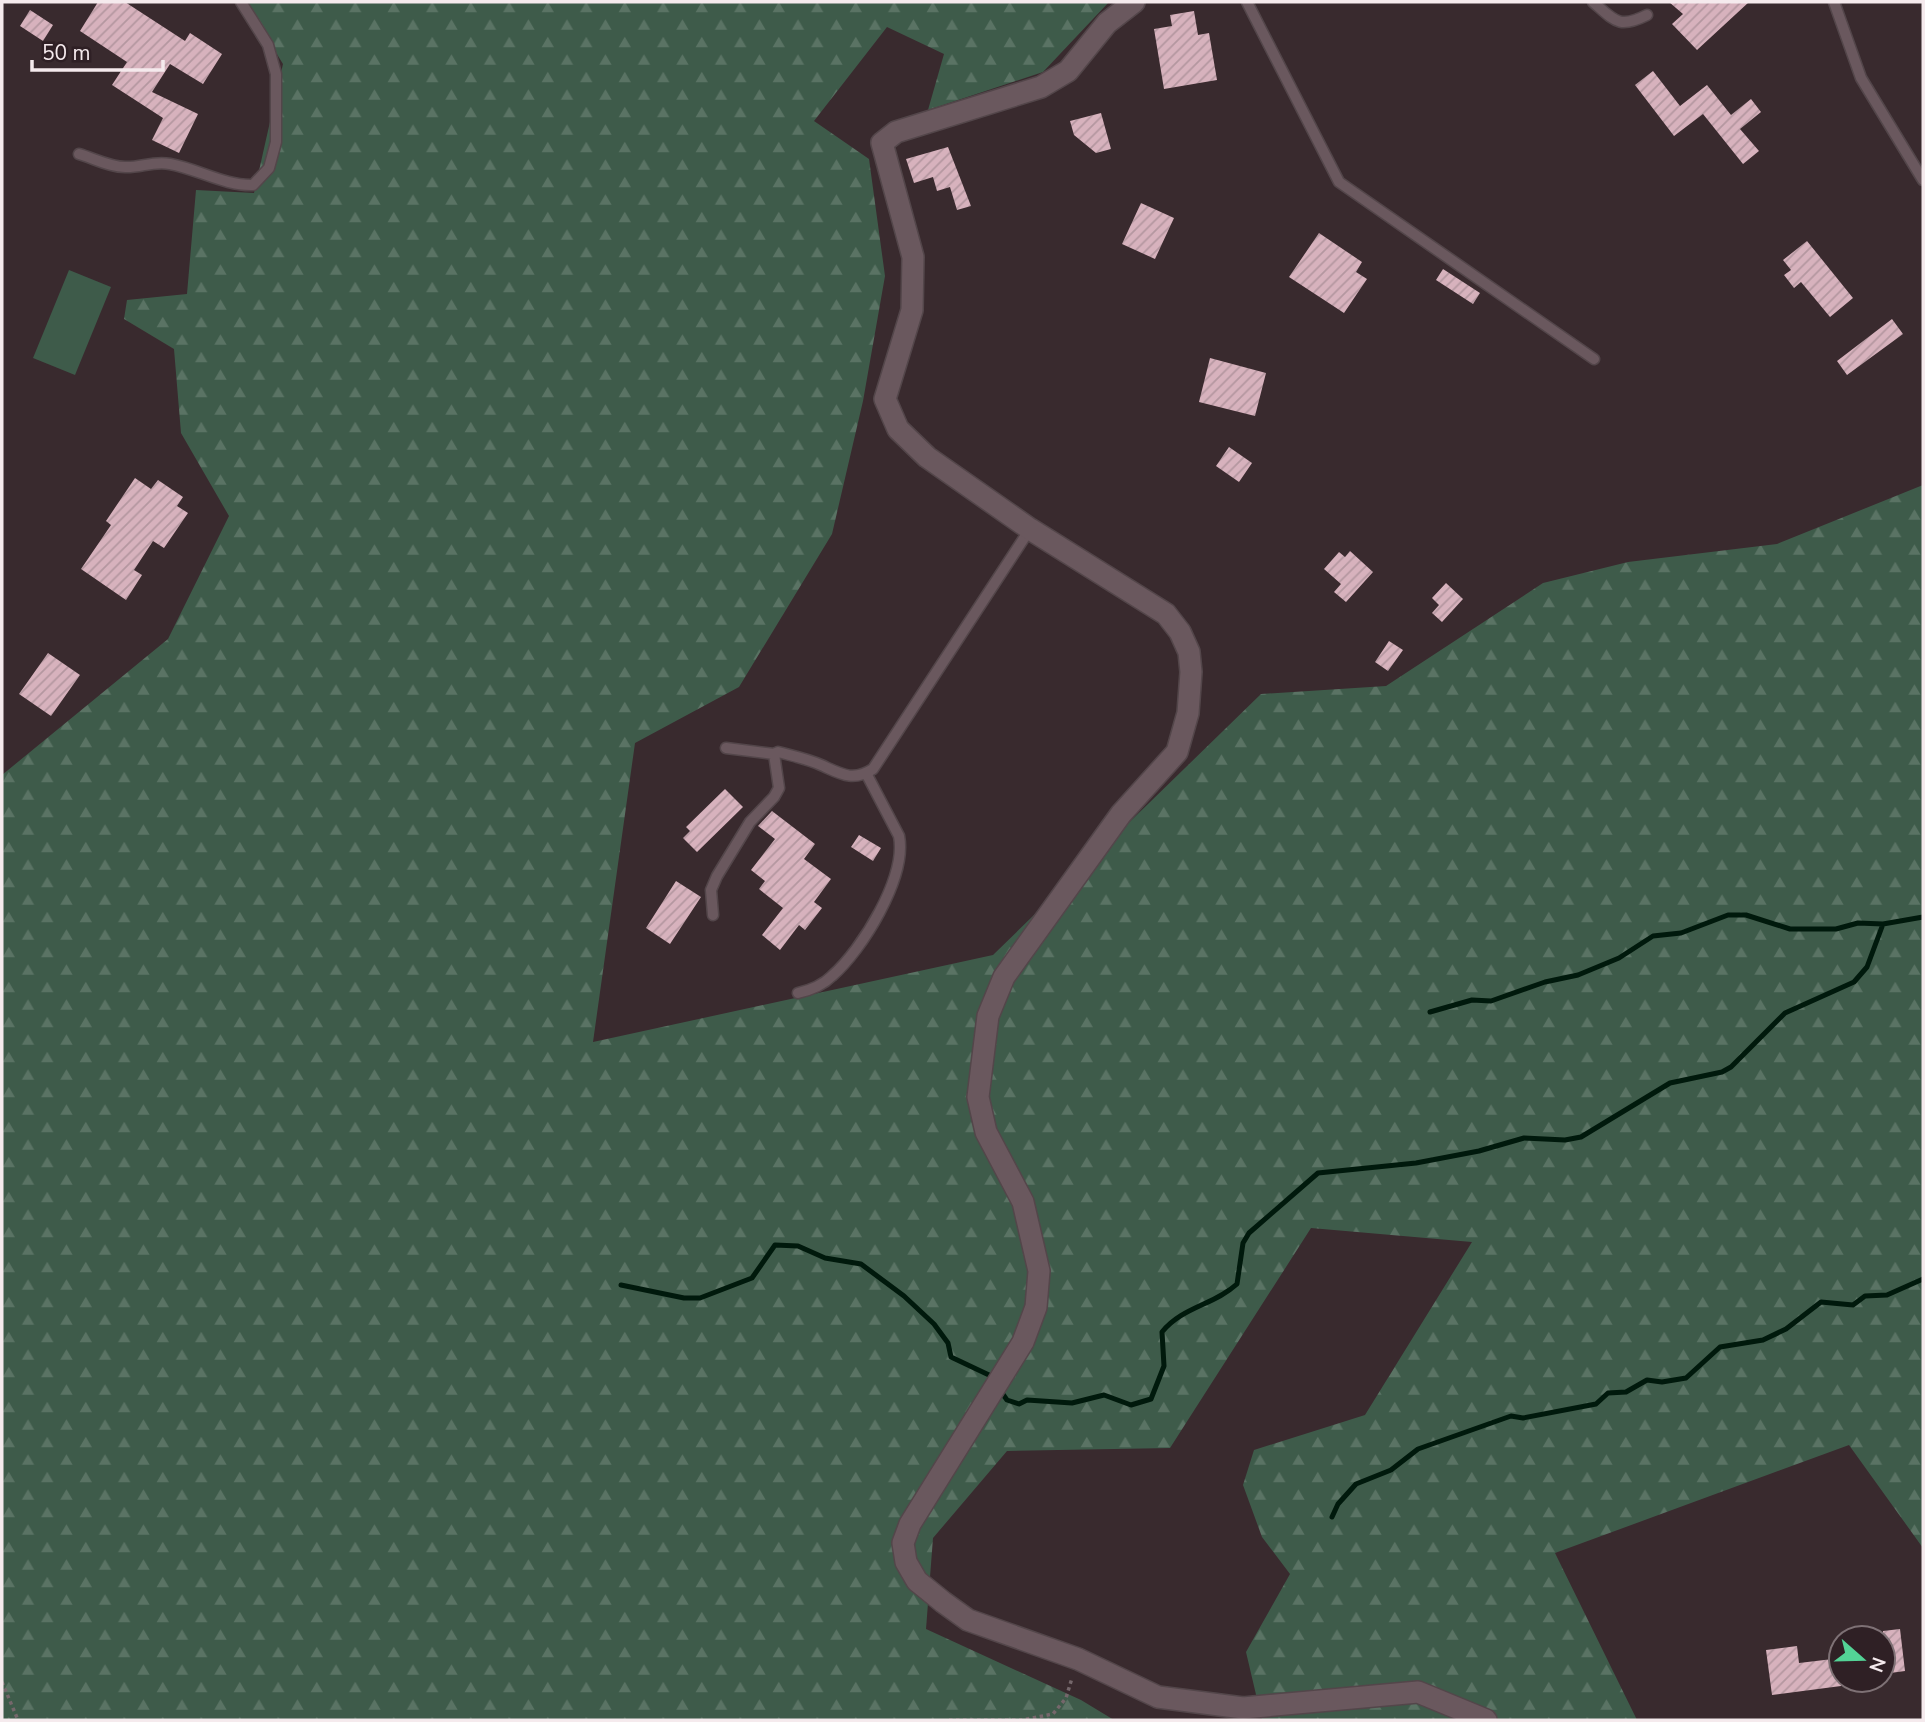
<svg xmlns="http://www.w3.org/2000/svg" width="1925" height="1722" viewBox="0 0 1925 1722" font-family="'Nunito Sans',sans-serif">
	<style>
		.forest { fill: url(#forest-firs) }
		.pitch { fill: #3e5b4a }
		.lines { fill: none; stroke-linecap: round; stroke-linejoin: round }
		.stream { stroke: #00190c; stroke-width: 5 }
		.building { fill: url(#building-hatch) }
		.service-casing { stroke: #53464a; stroke-width: 13 }
		.minor-casing { stroke: #53464a; stroke-width: 24 }
		.path { stroke: #75676b; stroke-width: 3.5; stroke-dasharray: 3.5 3.5; stroke-linecap: butt }
		.service { stroke: #6a585e; stroke-width: 10 }
		.minor { stroke: #6a585e; stroke-width: 21 }
	</style>
	<defs>
		<pattern id="forest-firs" width="22" height="20" patternUnits="userSpaceOnUse" patternTransform="scale(1.75)"><rect width="22" height="20" fill="#3e5b4a"/><path d="M5 1l3.5 6h-7zM16 11l3.5 6h-7z" fill="#5a7364"/></pattern>
		<pattern id="building-hatch" width="6" height="6" patternUnits="userSpaceOnUse" patternTransform="scale(1.75)"><rect width="6" height="6" fill="#d7b2bd"/><path d="M-1 1l2-2M0 6l6-6M5 7l2-2" fill="none" stroke="#b497a0"/></pattern>
	</defs>
	<rect width="100%" height="100%" fill="#392a2e"/>
	<path class="forest" d="M 245,2 L 1109,2 L 1043,72 L 928,110 L 944,54 L 887,27 L 814,121 L 869,159 L 885,276 L 863,401 L 832,534 L 739,687 L 635,743 L 593,1042 L 993,955 L 1261,694 L 1386,686 L 1543,583 L 1628,562 L 1777,544 L 1923,485 L 1923,1548 L 1849,1445 L 1555,1553 L 1637,1720 L 1262,1720 L 1246,1652 L 1290,1574 L 1262,1537 L 1243,1485 L 1254,1450 L 1365,1415 L 1472,1242 L 1311,1228 L 1170,1448 L 1007,1451 L 933,1538 L 926,1629 L 1081,1700 L 1114,1720 L 2,1720 L 2,775 L 168,639 L 229,516 L 181,433 L 174,349 L 124,319 L 127,300 L 187,294 L 196,190 L 254,193 L 283,64 Z"/>
	<path class="pitch" d="M 69,270 L 111,287 L 75,375 L 33,358 Z"/>
	<g class="lines">
		<path class="stream" d="M 1430,1012 L 1472,1000 L 1491,1001 L 1545,982 L 1578,975 L 1619,958 L 1653,936 L 1681,933 L 1728,915 L 1746,915 L 1790,929 L 1836,929 L 1858,923 L 1883,924
			M 621,1285 L 684,1298 L 700,1298 L 752,1278 L 775,1245 L 798,1246 L 825,1258 L 861,1264 L 904,1296 L 934,1324 L 948,1343 L 951,1357 L 989,1375
			M 1002,1393 L 1007,1400 L 1019,1404 L 1027,1400 L 1072,1403 L 1104,1395 L 1131,1405 L 1151,1399 L 1164,1366 L 1162,1332 C 1182,1307 1214,1305 1237,1284 L 1243,1243 L 1249,1233 L 1318,1173 L 1416,1163 L 1479,1151 L 1524,1138 L 1565,1140 L 1581,1137 L 1670,1083 L 1722,1072 L 1731,1067 L 1785,1013 L 1854,982 L 1867,967 L 1883,924 L 1923,917
			M 1332,1517 L 1338,1504 L 1356,1484 L 1391,1470 L 1418,1449 L 1511,1416 L 1523,1418 L 1596,1404 L 1608,1393 L 1626,1392 L 1647,1380 L 1662,1382 L 1686,1378 L 1720,1347 L 1763,1340 L 1786,1329 L 1821,1302 L 1853,1305 L 1865,1296 L 1887,1295 L 1923,1279"/>
	</g>
	<path class="building" d="M 98,2 L 125,2 L 185,41 L 190,33 L 222,54 L 203,84 L 170,64 L 152,92 L 198,114 L 179,153 L 152,140 L 163,118 L 112,85 L 127,62 L 80,31 Z
		M 1669,2 L 1749,2 L 1697,50 L 1672,24 L 1683,14 Z
		M 30,10 L 53,25 L 43,41 L 20,26 Z
		M 1194,11 L 1198,35 L 1209,33 L 1217,80 L 1164,89 L 1154,29 L 1172,26 L 1170,15 Z
		M 1653,71 L 1680,106 L 1707,85 L 1731,115 L 1751,99 L 1761,112 L 1740,129 L 1759,151 L 1743,164 L 1703,114 L 1674,136 L 1635,85 Z
		M 1101,113 L 1111,149 L 1096,153 L 1074,135 L 1070,121 Z
		M 948,147 L 971,206 L 957,210 L 950,187 L 937,191 L 933,177 L 914,183 L 906,159 Z
		M 1141,203 L 1174,218 L 1155,259 L 1122,244 Z
		M 1319,233 L 1362,262 L 1356,272 L 1367,279 L 1344,313 L 1289,277 Z
		M 1807,241 L 1853,298 L 1830,317 L 1801,282 L 1794,288 L 1784,275 L 1791,270 L 1783,260 Z
		M 1443,269 L 1480,293 L 1473,304 L 1436,280 Z
		M 1892,319 L 1903,334 L 1847,375 L 1837,361 Z
		M 1210,358 L 1266,373 L 1255,416 L 1199,402 Z
		M 1229,447 L 1252,463 L 1239,482 L 1216,466 Z
		M 135,478 L 151,489 L 158,480 L 183,497 L 177,506 L 188,513 L 164,548 L 153,541 L 134,570 L 142,575 L 126,600 L 81,569 L 111,525 L 106,521 Z
		M 1350,551 L 1373,572 L 1346,602 L 1334,592 L 1341,584 L 1324,569 L 1339,552 L 1345,557 Z
		M 1446,583 L 1463,599 L 1442,622 L 1432,613 L 1439,605 L 1432,598 Z
		M 1389,641 L 1403,650 L 1388,671 L 1375,662 Z
		M 48,653 L 80,675 L 51,716 L 19,694 Z
		M 725,789 L 743,807 L 697,852 L 683,838 L 690,831 L 686,827 Z
		M 772,811 L 815,844 L 804,859 L 831,879 L 814,902 L 822,908 L 805,930 L 799,925 L 780,950 L 762,935 L 783,908 L 759,889 L 765,881 L 751,870 L 775,839 L 758,826 Z
		M 859,835 L 881,848 L 873,861 L 851,847 Z
		M 676,881 L 701,897 L 670,944 L 646,928 Z
		M 1900,1629 L 1905,1671 L 1883,1674 L 1883,1631 Z
		M 1797,1646 L 1799,1663 L 1841,1658 L 1841,1686 L 1772,1695 L 1766,1650 Z"/>
	<g class="lines">
		<g class="service-casing">
			<path id="service" d="M 1247,2 L 1339,182 L 1594,359
				M 1593,2 C 1615,21 1619,29 1647,15
				M 1834,2 L 1861,78 L 1923,180
				M 79,154 C 93,158 112,168 127,167 C 142,167 154,161 170,164 C 198,169 225,186 253,185 L 269,168 L 276,142 L 276,74 L 268,45 L 241,2
				M 726,748 L 774,754
				M 713,915 L 711,890 L 717,876 L 750,822 L 774,797 L 779,788 L 774,754 L 778,752 C 793,756 808,759 821,765 C 841,774 853,782 873,769 L 1030,529
				M 798,993 C 811,990 823,985 832,976 C 862,950 907,877 899,836 L 866,773"/>
		</g>
		<g class="minor-casing">
			<path id="minor" d="M 1134,2 L 1107,23 L 1068,71 L 1041,87 L 896,132 L 882,143 L 913,257 L 912,310 L 885,399 L 898,429 L 927,457 L 1030,529 L 1166,614 L 1180,632 L 1189,652 L 1191,672 L 1188,713 L 1177,752 L 1121,814 L 1004,977 L 988,1016 L 978,1097 L 986,1132 L 1023,1202 L 1039,1271 L 1036,1307 L 1023,1342 L 910,1524 L 903,1543 L 906,1562 L 917,1581 L 943,1602 L 968,1620 L 1078,1659 L 1158,1697 L 1243,1708 L 1418,1692 L 1486,1720"/>
		</g>
		<path class="path" d="M 2,1682 L 18,1720
			M 949,1720 L 1022,1720 L 1053,1714 L 1066,1698 L 1072,1678"/>
		<use href="#service" class="service"/>
		<use href="#minor" class="minor"/>
	</g>
	<rect width="1925" height="1722" fill="none" stroke="#f5eaed" stroke-width="7"/>
	<g transform="translate(1862 1659) rotate(110)"><circle r="33" fill="#2f2025" stroke="#7e7175" stroke-width="2"/>
	<path d="M0-5L12 26L0 18L-12 26Z" fill="#53d396"/>
	<text y="-10" font-size="19" font-weight="bold" text-anchor="middle" fill="#f5eaed">N</text>
	</g>
	<path d="M32 60v10h131v-10" fill="none" stroke="#f5eaed" stroke-width="3.5"/>
	<text x="42" y="60" font-size="21" fill="#f5eaed" stroke="#2f2025" stroke-width="5" paint-order="stroke">50 m</text>
</svg>
